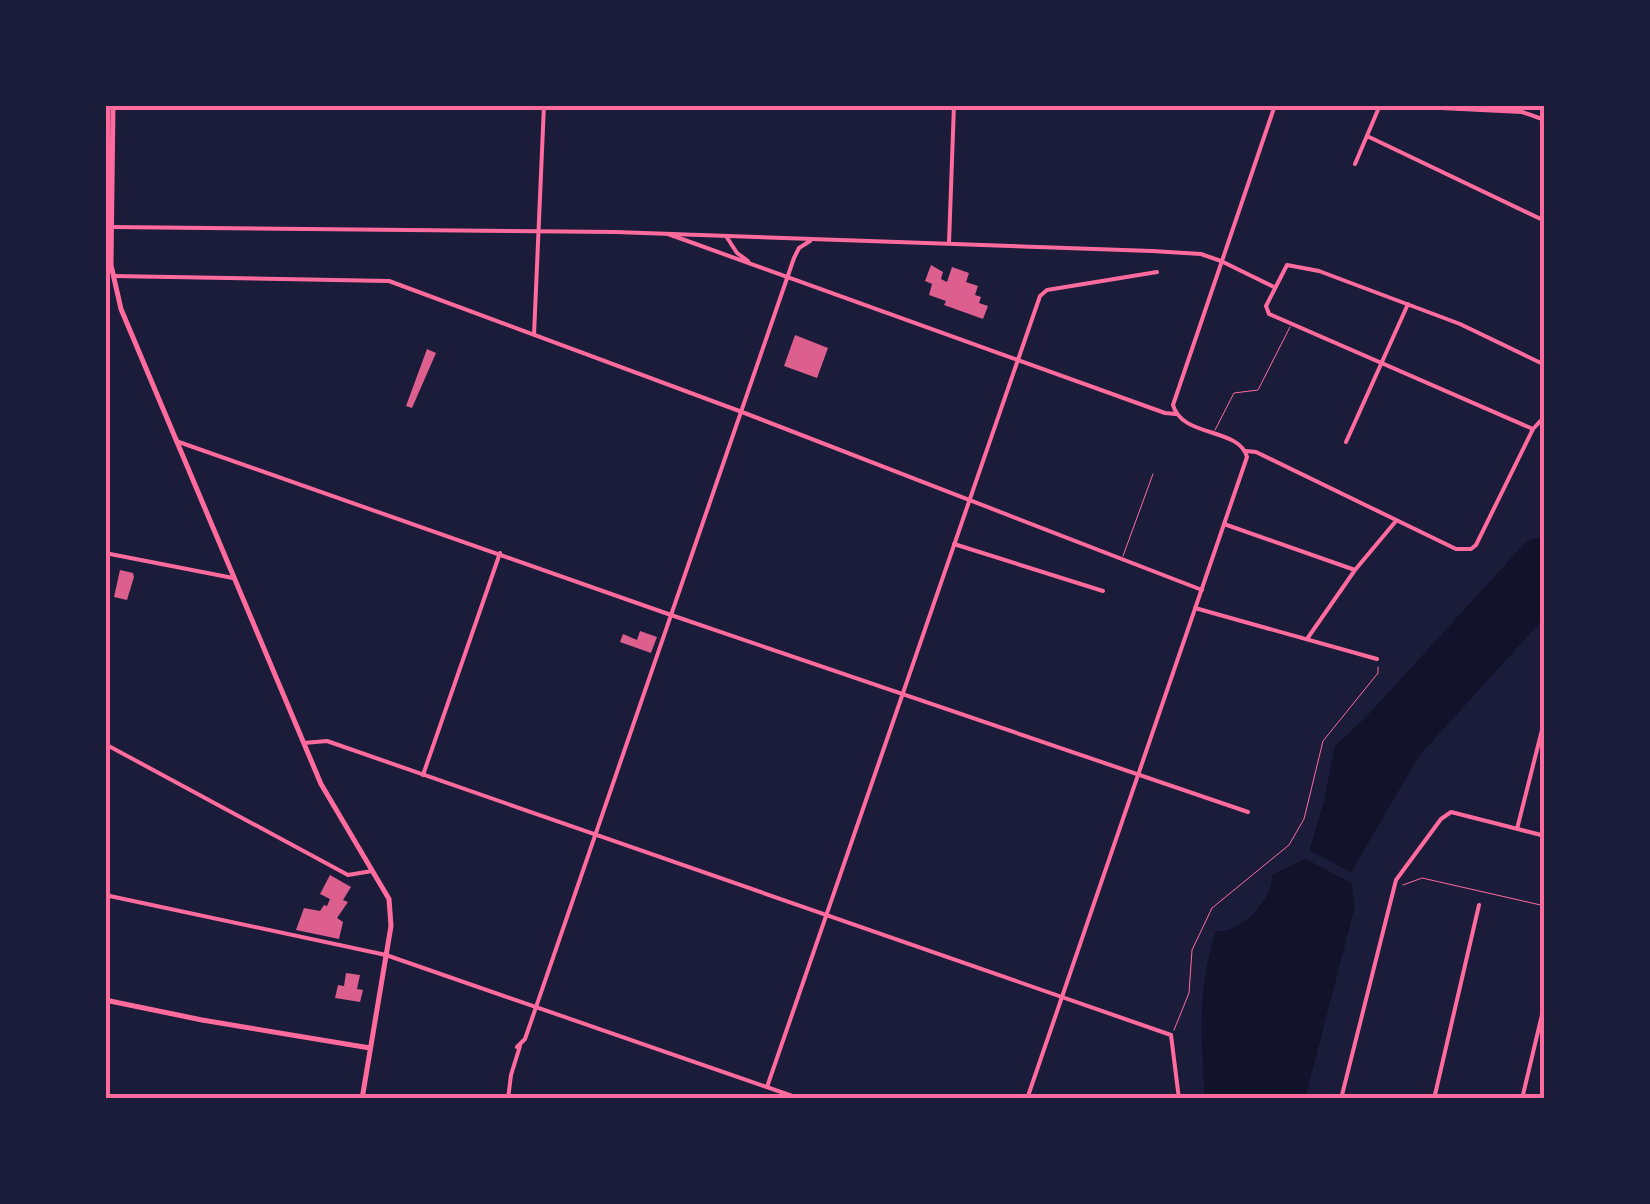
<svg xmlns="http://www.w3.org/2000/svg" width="1650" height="1204" viewBox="0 0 1650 1204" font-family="'Golos Text',sans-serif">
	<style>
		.water { fill: #12122b }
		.pier { fill: #1b1b3a }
		.building { fill: #dd5f8e }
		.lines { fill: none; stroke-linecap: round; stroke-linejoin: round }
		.path { stroke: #ff6b9d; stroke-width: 1 }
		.service { stroke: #ff6b9d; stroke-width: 1 }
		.minor { stroke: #ff6b9d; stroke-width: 4 }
		.tertiary { stroke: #ff6b9d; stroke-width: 4 }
		.secondary { stroke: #ff6b9d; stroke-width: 5 }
		.neatline { fill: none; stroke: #ff6b9d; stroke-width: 4 }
	</style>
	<rect width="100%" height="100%" fill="#1b1b3a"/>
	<path class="water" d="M 1545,535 L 1545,617 L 1419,756 L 1350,874 L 1355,906 L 1305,1099 L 1205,1099 C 1201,1039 1197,989 1216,931 C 1240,934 1273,900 1272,875 L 1307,858 L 1324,801 L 1335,746 L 1367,716 L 1527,541 Z"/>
	<path class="pier" d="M 1305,848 L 1356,875 L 1357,886 L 1300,856 Z"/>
	<path class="building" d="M 931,265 L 943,272 L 941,279 L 947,282 L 952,267 L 969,273 L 966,282 L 978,286 L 975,295 L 981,297 L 979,303 L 988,306 L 983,319 L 944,305 L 946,301 L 929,295 L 932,284 L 925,281 Z
		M 795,335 L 828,348 L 817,378 L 784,366 Z
		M 427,349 L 436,353 L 412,408 L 406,406 Z
		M 120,570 L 133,573 L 134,577 L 127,600 L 114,597 Z
		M 640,631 L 657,637 L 651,653 L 620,642 L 623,634 L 637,640 Z
		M 330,875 L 351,887 L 343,900 L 348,902 L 337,918 L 343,922 L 339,939 L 296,930 L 304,908 L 320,911 L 324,905 L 327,906 L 330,899 L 320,894 Z
		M 346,973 L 360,975 L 357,989 L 363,990 L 360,1002 L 335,998 L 338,985 L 344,986 Z"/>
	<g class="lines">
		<path class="path" d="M 1403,885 L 1422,878 L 1545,906
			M 1174,1030 L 1189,993 L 1192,950 L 1212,908 L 1289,845 L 1304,819 L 1323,741 L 1378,673 L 1378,667"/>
		<path class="service" d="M 1215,430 L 1234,393 L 1258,390 L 1290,327
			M 1123,556 L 1153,474"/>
		<path class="minor" d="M 1380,105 L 1522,112 L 1545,120
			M 1367,136 L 1545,221
			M 1355,164 L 1380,105
			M 668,234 L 1165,413 L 1176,414
			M 726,236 L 737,253 L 748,261
			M 949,243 L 954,105
			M 1221,261 L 1274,287
			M 113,276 L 389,281 L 742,412 L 1202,590
			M 534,335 L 544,105
			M 1533,429 L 1545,416
			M 176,441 L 671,615 L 1248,812
			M 1346,442 L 1408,304
			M 1246,451 L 1256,452 L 1456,549 L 1471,549 L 1476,545 L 1533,429 L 1269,314 L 1266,306 L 1287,265 L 1319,271 L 1460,324 L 1545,365
			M 1224,524 L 1355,570
			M 954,544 L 1103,591
			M 105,553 L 233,578
			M 1195,608 L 1377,659
			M 1307,639 L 1355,570 L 1396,521
			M 304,743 L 327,741 L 1171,1035 L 1179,1099
			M 105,744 L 348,875 L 372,871
			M 423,775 L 500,553
			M 1517,829 L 1545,718
			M 105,895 L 386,955
			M 517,1047 L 525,1039 L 794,258 L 799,248 L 810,241
			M 767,1087 L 1040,296 L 1047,290 L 1157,272
			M 508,1099 L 511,1075 L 520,1046
			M 1341,1099 L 1396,880 L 1441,819 L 1451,812 L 1545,836
			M 1434,1099 L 1479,905
			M 1522,1099 L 1545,1002"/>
		<path class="tertiary" d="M 111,227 L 615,232 L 1152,251 L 1201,254 L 1221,261
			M 386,955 L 801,1099
			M 1027,1099 L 1247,457 C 1239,427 1182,438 1173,405 L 1275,105"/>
		<path class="secondary" d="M 113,105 L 111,265 L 121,309 L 321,784 L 389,899 L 391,926 L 362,1099
			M 105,1000 L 202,1020 L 370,1048"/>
	</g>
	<rect width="1650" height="1204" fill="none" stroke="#1b1b3a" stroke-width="215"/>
	<rect x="108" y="108" width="1434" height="988" class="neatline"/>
</svg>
